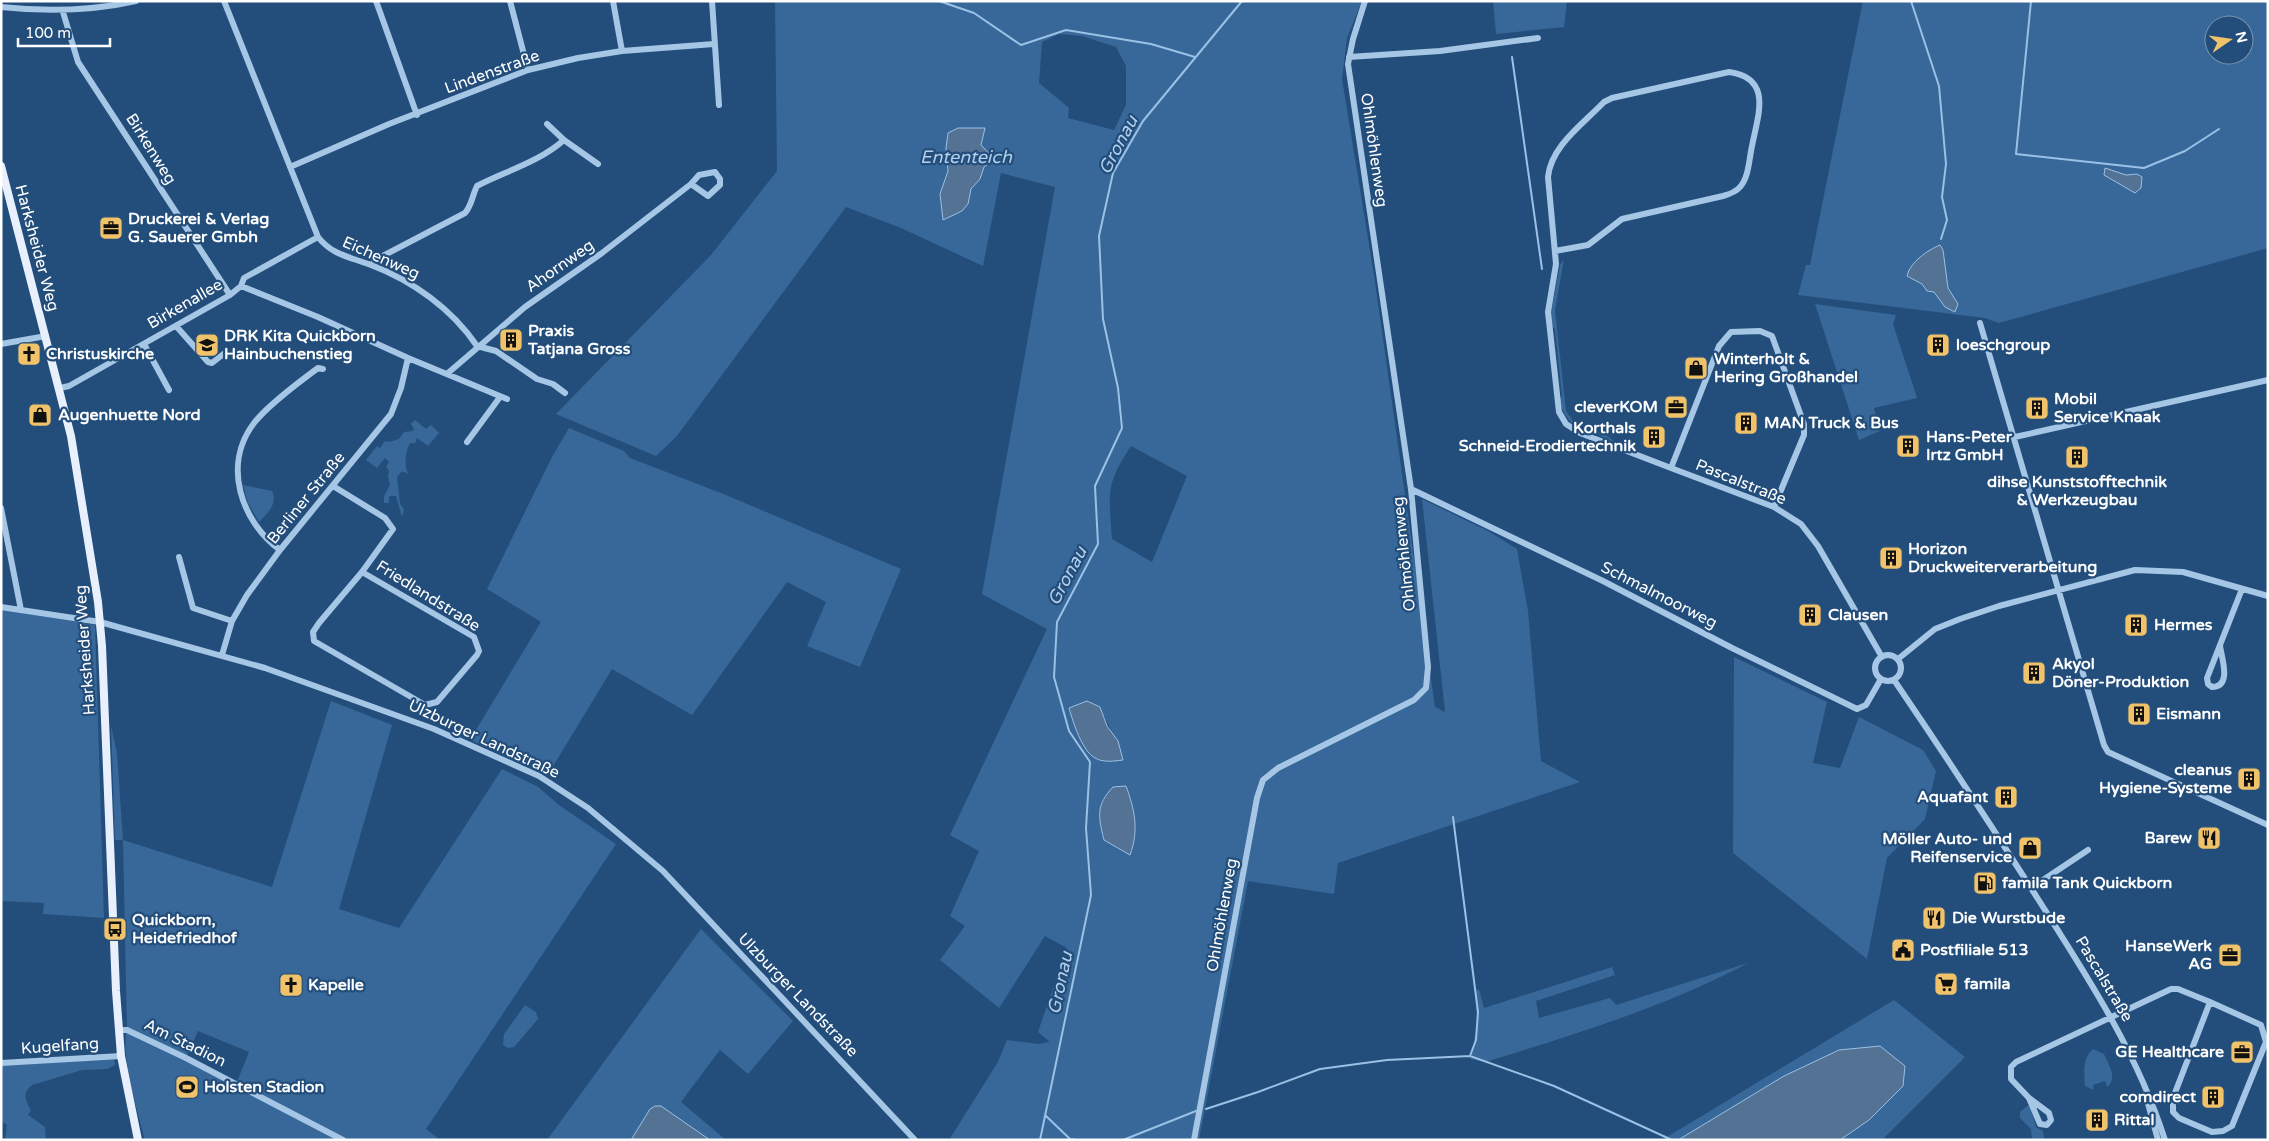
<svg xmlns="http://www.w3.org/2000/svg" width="2269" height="1141" viewBox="0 0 2269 1141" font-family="'Varela Round',sans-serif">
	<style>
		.green { fill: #376899; fill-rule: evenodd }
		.water { fill: #547394; stroke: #9bc1e6 }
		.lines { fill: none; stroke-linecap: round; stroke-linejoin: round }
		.stream { stroke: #9bc1e6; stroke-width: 2 }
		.minor { stroke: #a6c6e5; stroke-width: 6 }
		.major { stroke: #e7f0fc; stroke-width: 8 }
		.labels { text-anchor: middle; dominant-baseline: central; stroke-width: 4.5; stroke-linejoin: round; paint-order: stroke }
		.street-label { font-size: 16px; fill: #fff; stroke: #234e7b }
		.poi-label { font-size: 16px; font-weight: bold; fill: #fff; stroke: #234e7b; text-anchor: start }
		.water-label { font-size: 18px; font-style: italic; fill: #b2d0ed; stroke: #234e7b }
	</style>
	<rect width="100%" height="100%" fill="#234e7b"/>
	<path class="green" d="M 775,1 L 1362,1 L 1347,38 L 1342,79 L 1374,275 L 1435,707 L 1445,712 L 1422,499 L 1488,531 L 1517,549 L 1528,611 L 1541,761 L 1580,782 L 1338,863 L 1334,894 L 1248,881 L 1199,1140 L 949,1140 L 998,1062 L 1007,1040 L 1039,1044 L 1050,1042 L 1038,1032 L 1067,948 L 1045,936 L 999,1008 L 940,960 L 965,926 L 950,916 L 979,851 L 950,835 L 1047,629 L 982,594 L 1055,187 L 1001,173 L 983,266 L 901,228 L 846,207 L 677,436 L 656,456 L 556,414 L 711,255 L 777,171 ZM 1059,34 L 1082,36 L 1116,47 L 1126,66 L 1126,105 L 1114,130 L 1068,118 L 1069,108 L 1039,83 L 1042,42 ZM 985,128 L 981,145 L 984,167 L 980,179 L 971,189 L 968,204 L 943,220 L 940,195 L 948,171 L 946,148 ZM 1131,446 L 1187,476 L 1152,562 L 1112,539 C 1109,494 1105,485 1131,446 ZM 1087,701 L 1100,707 C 1107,726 1119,740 1123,760 Z
		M 1493,1 L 1567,1 L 1564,27 L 1496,34 Z
		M 1863,1 L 2268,1 L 2268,248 L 1999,323 L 1985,318 L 1798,295 L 1806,265 L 1810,265 ZM 2214,25 L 2244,25 L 2244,55 L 2214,55 Z
		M 1564,259 L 1555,310 L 1566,411 L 1573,421 L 1606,435 L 1615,442 L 1615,444 C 1605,440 1595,428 1583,431 C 1570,423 1563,415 1559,400 L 1562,396 L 1555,329 L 1552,326 L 1551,313 L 1560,265 Z
		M 1815,304 L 1896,315 L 1893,324 L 1917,398 L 1874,408 L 1880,431 L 1859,440 Z
		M 415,420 L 426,429 L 431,425 L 439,433 L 428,446 L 417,438 L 415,443 L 410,443 C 405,453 404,465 408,474 L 402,471 L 397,477 L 400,504 L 404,509 L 402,517 L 396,496 L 389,496 L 389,503 L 384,503 L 384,496 L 390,485 L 388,476 L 389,471 L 386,467 L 389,462 L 385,458 L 377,468 L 366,460 L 377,446 L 380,448 L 385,441 L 389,442 L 399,439 L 404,432 L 413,431 L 414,429 L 411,424 Z
		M 569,428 L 624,451 L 630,458 L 726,495 L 901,569 L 860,667 L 807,646 L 826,602 L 787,582 L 692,715 L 612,669 L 549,773 L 470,740 L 541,622 L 487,589 L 552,457 Z
		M 243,485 L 272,491 C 278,504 268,513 259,522 L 248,503 Z
		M 1,609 L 95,625 L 104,918 L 43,914 L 44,903 L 1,901 Z
		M 1734,657 L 1827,702 L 1813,763 L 1840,768 L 1859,717 L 1923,750 L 1936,771 L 1925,819 L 1887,858 L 1867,959 L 1733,853 Z
		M 331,701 L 392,725 L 339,909 L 399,928 L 502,769 L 538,787 L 559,805 L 616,844 L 426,1129 L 440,1140 L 145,1140 C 138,1112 120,1056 127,1030 L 123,840 L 115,840 L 111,726 L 117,753 L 123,840 L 272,887 ZM 198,1031 L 249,1052 L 236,1084 L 186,1058 Z
		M 701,929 L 793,1021 L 748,1074 L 720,1050 L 681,1102 L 726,1140 L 710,1140 L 661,1106 L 650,1109 L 631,1140 L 547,1140 Z
		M 1748,963 C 1666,1007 1575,1034 1486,1062 L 1471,1059 L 1477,1022 L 1475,991 L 1479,989 L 1484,1008 L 1612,967 L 1615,975 L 1536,1001 L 1539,1018 L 1610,998 L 1616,1005 Z
		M 1894,1000 L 1965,1057 L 1882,1140 L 1840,1140 L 1869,1120 L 1839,1050 L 1784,1076 L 1678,1140 L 1662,1140 Z
		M 525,1005 L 536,1012 L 538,1019 L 514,1047 L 508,1048 L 503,1045 L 504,1034 Z
		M 2093,1049 L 2104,1054 C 2109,1065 2118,1078 2107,1087 L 2105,1081 L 2093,1085 L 2094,1090 L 2085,1086 C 2084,1073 2082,1059 2093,1049 Z
		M 114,1059 L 115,1065 L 107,1069 L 82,1070 L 32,1085 C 22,1093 25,1100 31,1110 L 28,1115 L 45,1127 L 46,1140 L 5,1140 L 7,1125 L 1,1121 L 1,1065 Z
		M 2027,1106 L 2030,1106 L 2036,1127 L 2043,1131 L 2044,1140 L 2032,1140 L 2031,1129 L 2020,1118 L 2020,1112 Z"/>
	<path class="water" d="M 958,128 L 985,128 L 981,145 L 994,159 L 984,167 L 980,179 L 971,189 L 968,204 L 962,211 L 943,220 L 940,194 L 948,171 L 946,148 L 948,133 Z
		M 2105,168 L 2126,175 L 2137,174 L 2142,177 L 2141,188 L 2135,193 L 2104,175 Z
		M 1940,245 L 1943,250 L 1948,288 L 1958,304 L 1955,312 L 1945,307 L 1934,292 L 1927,291 L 1922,284 L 1907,276 C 1910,262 1928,250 1940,245 Z
		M 1087,701 L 1100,707 L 1107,726 L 1118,741 L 1123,760 C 1114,761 1104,763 1095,758 C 1082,751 1073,722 1069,708 Z
		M 1126,786 C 1135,810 1139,831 1130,855 L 1104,840 C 1098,816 1096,805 1113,787 Z
		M 1880,1046 L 1905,1066 L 1903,1086 L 1869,1120 L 1840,1140 L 1678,1140 L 1784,1076 L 1839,1050 Z
		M 655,1106 L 661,1106 L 710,1140 L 631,1140 L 650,1109 Z"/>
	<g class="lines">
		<path class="stream" d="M 939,1 L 974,13 L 1021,45 L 1066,30 L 1151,44 L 1195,57
			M 1911,1 L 1939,86 L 1946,164 L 1942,197 L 1947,220 L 1941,239
			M 2031,1 L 2016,154 L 2144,168 L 2185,151 L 2219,129
			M 1512,57 L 1542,269
			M 1453,817 L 1478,1012 L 1476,1040 L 1470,1056
			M 1206,1109 L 1258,1092 L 1320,1069 L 1387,1060 L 1470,1056 L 1554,1086 L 1672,1140
			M 1045,1115 L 1070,1139 L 1076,1140
			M 1040,1140 L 1091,895 L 1086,828 L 1090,762 L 1069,731 L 1054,677 L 1057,622 L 1098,544 L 1095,486 L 1122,428 L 1118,388 L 1103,319 L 1099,236 L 1113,173 L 1143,121 L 1242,1
			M 1123,1140 L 1196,1111"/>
		<path class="minor" d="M 224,1 L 318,237 C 332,255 350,257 371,265 C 413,281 452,309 477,346 L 496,351 L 537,379 L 553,384 L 565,393
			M 376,1 L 417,115
			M 510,1 L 528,70
			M 613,1 L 622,51
			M 712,1 L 719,105
			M 1,7 C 48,12 91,11 136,1
			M 63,12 L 78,62 L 230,295
			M 1349,57 L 1440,51 L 1538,38
			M 547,124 L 564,140 L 598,164
			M 290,167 L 389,124 L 528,70 L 578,58 L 622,51 L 714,44
			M 1555,251 L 1588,245 L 1622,219 L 1723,196 C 1730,194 1736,192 1740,187 C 1749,177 1749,159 1752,146 C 1758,115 1773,78 1729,72 L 1612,98 L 1604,102 C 1583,124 1551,146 1548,177 L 1556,264 L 1548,312 L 1559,412 L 1566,424 L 1580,433 L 1671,468
			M 372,265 L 375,260 L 465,213 C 472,205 472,196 477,186 C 506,171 539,162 564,140
			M 241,286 L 318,317 L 408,358 L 507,399
			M 1980,323 L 2104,745 L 2108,752 L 2268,825
			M 176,326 L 208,362 L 212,363 L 226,352
			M 1,344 L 46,336
			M 144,344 L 169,390
			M 448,373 L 525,307 L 602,253 L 691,184 L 708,196 L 720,185 L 720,179 L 715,172 L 699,175 L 691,184
			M 60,388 L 69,386 L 230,295 L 241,286 L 244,278 L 318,237
			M 2015,437 L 2268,380
			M 467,442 L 500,397
			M 333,486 L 385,518 L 393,529 L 362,572 L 319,623 L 313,632 L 314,641 L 425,705 L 437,702 L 477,655 L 479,651 L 474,637 L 362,572
			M 1411,489 L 1603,581 L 1732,648 L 1857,709 L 1866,705 L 1881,679
			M 1774,507 L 1804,435 L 1804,424 L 1772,336 L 1760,331 L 1731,332 L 1719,346 L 1671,468 L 1774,507 L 1801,524 L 1818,546 L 1882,657
			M 1,508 L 21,610
			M 280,550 C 241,521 222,465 254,423 C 268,405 299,382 318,368 L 323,369
			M 179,557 L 193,608 L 232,621
			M 1,607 L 100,622 L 265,668 L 434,729 L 539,776 L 588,808 L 663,871 L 915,1140
			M 2220,646 C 2222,659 2232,687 2212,687 L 2208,684 L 2207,678 L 2242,589
			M 222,655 L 232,621 L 247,595 L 280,550 L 391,414 L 401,388 L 408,358
			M1875 668a13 13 0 1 1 26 0a13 13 0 1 1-26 0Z
			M 1898,659 L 1935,629 L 1960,619 L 1999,606 L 2135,570 L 2183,572 L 2268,596
			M 1894,680 C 1943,752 1991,825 2038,899 C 2087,976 2137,1052 2165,1140
			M 2031,888 L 2088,850
			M 2210,1002 L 2261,1025 L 2266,1042 L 2232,1126 L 2223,1131 L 2212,1132 L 2179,1118 L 2173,1112 L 2173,1098 Z
			M 119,1030 L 127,1030 L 186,1058 L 343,1140
			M 1,1063 L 121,1056
			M 2029,1098 L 2011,1079 L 2011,1067 L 2016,1062 L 2171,989 L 2178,989 L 2210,1002
			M 2029,1098 L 2049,1113 L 2051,1120 L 2047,1125 L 2040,1124 Z
			M 2147,1100 L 2158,1140
			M 1194,1140 L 1257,798 L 1263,780 L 1278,768 L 1414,700 L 1426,688 L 1428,667 L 1411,489 L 1348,64 L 1353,39 L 1365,1"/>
		<path class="major" d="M 1,166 L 71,436 L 98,602 L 102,646 L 116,991 L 121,1056 L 138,1140"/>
	</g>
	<defs>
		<g id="office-square" transform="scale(1.25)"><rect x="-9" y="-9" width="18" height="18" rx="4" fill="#f0c26a" stroke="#234e7b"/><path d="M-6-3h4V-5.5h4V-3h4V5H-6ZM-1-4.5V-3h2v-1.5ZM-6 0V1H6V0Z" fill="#111"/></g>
		<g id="building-square" transform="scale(1.25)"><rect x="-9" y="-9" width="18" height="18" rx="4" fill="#f0c26a" stroke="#234e7b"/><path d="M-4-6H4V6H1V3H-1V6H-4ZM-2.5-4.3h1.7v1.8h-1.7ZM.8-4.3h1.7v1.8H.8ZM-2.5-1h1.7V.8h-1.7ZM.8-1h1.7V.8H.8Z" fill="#111"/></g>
		<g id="school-square" transform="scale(1.25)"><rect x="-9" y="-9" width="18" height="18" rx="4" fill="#f0c26a" stroke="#234e7b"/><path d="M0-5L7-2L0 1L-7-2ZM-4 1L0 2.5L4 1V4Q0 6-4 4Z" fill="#111"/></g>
		<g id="church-square" transform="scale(1.25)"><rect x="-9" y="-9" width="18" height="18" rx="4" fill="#f0c26a" stroke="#234e7b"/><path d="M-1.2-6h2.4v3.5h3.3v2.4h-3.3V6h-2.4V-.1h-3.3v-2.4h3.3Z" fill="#111"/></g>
		<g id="shop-square" transform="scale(1.25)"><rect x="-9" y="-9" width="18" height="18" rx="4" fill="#f0c26a" stroke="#234e7b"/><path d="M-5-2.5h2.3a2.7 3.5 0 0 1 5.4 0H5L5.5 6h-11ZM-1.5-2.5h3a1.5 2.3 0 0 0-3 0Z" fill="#111"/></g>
		<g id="restaurant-square" transform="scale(1.25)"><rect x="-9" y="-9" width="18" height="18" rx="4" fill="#f0c26a" stroke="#234e7b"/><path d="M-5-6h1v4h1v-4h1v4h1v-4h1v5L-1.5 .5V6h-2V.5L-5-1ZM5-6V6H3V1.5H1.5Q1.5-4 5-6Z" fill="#111"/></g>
		<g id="fuel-square" transform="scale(1.25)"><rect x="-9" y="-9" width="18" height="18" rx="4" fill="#f0c26a" stroke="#234e7b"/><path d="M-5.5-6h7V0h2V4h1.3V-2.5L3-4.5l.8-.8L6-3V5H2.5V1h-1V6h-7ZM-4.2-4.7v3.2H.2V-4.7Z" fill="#111"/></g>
		<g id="bus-square" transform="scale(1.25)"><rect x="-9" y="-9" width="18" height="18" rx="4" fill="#f0c26a" stroke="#234e7b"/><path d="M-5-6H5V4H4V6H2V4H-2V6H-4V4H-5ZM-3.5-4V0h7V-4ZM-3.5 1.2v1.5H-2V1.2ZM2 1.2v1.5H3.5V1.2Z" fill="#111"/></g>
		<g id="civic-square" transform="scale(1.25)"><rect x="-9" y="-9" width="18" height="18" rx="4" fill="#f0c26a" stroke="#234e7b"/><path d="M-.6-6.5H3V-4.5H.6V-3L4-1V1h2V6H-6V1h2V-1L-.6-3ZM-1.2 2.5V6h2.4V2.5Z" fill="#111"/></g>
		<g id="supermarket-square" transform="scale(1.25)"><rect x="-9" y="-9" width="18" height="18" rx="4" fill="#f0c26a" stroke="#234e7b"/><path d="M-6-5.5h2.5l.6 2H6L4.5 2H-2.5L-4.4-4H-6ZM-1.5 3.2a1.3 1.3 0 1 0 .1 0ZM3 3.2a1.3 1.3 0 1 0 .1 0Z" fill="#111"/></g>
		<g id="stadium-square" transform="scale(1.25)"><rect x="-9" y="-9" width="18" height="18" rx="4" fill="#f0c26a" stroke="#234e7b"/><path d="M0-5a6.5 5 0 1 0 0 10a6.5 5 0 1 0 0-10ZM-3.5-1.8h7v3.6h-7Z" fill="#111"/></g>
	</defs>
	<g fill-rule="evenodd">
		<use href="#office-square" x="111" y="228"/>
		<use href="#building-square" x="511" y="340"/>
		<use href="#school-square" x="207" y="345"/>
		<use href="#building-square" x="1938" y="345"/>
		<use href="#church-square" x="29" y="354"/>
		<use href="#shop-square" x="1696" y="368"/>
		<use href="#office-square" x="1676" y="407"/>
		<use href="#building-square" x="2037" y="408"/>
		<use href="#shop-square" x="40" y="415"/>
		<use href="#building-square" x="1746" y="423"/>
		<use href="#building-square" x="1654" y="437"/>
		<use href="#building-square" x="1908" y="446"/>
		<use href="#building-square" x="2077" y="457"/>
		<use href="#building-square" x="1891" y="558"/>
		<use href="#building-square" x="1810" y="615"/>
		<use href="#building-square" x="2136" y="625"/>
		<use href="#building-square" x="2034" y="673"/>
		<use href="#building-square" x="2139" y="714"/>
		<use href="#building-square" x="2249" y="779"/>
		<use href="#building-square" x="2006" y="797"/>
		<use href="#restaurant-square" x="2209" y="838"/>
		<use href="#shop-square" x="2030" y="848"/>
		<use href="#fuel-square" x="1985" y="883"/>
		<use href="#restaurant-square" x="1934" y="918"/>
		<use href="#bus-square" x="115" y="929"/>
		<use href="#civic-square" x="1903" y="950"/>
		<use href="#office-square" x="2230" y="955"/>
		<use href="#supermarket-square" x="1946" y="984"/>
		<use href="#church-square" x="291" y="985"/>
		<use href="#office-square" x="2242" y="1052"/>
		<use href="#stadium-square" x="187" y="1087"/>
		<use href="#building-square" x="2213" y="1097"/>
		<use href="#building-square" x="2097" y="1120"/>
	</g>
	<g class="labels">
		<g class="street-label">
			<text transform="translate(492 72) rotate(-20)">Lindenstraße</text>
			<text transform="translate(151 149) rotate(58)">Birkenweg</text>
			<text transform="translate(1374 150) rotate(82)">Ohlmöhlenweg</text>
			<text transform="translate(37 248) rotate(75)">Harksheider Weg</text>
			<text transform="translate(381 258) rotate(24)">Eichenweg</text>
			<text transform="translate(560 266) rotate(-35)">Ahornweg</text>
			<text transform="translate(185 304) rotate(-30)">Birkenallee</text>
			<text transform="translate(1741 482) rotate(22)">Pascalstraße</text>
			<text transform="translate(306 498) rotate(-51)">Berliner Straße</text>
			<text transform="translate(1404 554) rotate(-96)">Ohlmöhlenweg</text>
			<text transform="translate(1659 595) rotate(27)">Schmalmoorweg</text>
			<text transform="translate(428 596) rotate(32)">Friedlandstraße</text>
			<text transform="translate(85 650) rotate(-94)">Harksheider Weg</text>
			<text transform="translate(484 739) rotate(25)">Ulzburger Landstraße</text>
			<text transform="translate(1222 915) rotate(-80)">Ohlmöhlenweg</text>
			<text transform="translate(2104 979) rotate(59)">Pascalstraße</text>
			<text transform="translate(798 995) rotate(46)">Ulzburger Landstraße</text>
			<text transform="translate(185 1043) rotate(26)">Am Stadion</text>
			<text transform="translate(60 1046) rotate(-4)">Kugelfang</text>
		</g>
		<g class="poi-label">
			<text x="128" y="219">Druckerei &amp; Verlag<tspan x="128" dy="18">G. Sauerer Gmbh</tspan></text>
			<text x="528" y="331">Praxis<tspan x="528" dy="18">Tatjana Gross</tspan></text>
			<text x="224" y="336">DRK Kita Quickborn<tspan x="224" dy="18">Hainbuchenstieg</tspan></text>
			<text x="1956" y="345">loeschgroup</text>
			<text x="46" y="354">Christuskirche</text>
			<text x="1714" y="359">Winterholt &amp;<tspan x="1714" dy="18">Hering Großhandel</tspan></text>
			<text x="2054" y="399">Mobil<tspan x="2054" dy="18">Service Knaak</tspan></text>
			<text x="1658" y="407" text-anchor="end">cleverKOM</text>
			<text x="58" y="415">Augenhuette Nord</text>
			<text x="1764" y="423">MAN Truck &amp; Bus</text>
			<text x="1636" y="428" text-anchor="end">Korthals<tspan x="1636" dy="18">Schneid-Erodiertechnik</tspan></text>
			<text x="1926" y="437">Hans-Peter<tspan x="1926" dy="18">Irtz GmbH</tspan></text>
			<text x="2077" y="482" text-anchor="middle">dihse Kunststofftechnik<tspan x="2077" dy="18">&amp; Werkzeugbau</tspan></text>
			<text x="1908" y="549">Horizon<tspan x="1908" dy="18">Druckweiterverarbeitung</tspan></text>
			<text x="1828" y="615">Clausen</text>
			<text x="2154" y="625">Hermes</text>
			<text x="2052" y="664">Akyol<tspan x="2052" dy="18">Döner-Produktion</tspan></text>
			<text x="2156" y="714">Eismann</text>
			<text x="2232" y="770" text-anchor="end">cleanus<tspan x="2232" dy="18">Hygiene-Systeme</tspan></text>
			<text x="1988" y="797" text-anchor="end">Aquafant</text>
			<text x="2192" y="838" text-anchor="end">Barew</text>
			<text x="2012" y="839" text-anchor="end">Möller Auto- und<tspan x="2012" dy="18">Reifenservice</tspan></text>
			<text x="2002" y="883">famila Tank Quickborn</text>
			<text x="1952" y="918">Die Wurstbude</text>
			<text x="132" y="920">Quickborn,<tspan x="132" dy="18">Heidefriedhof</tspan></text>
			<text x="2212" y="946" text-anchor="end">HanseWerk<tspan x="2212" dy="18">AG</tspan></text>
			<text x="1920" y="950">Postfiliale 513</text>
			<text x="1964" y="984">famila</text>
			<text x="308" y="985">Kapelle</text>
			<text x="2224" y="1052" text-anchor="end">GE Healthcare</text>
			<text x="204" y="1087">Holsten Stadion</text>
			<text x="2196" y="1097" text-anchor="end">comdirect</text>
			<text x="2114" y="1120">Rittal</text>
		</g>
		<g class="water-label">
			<text transform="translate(1118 145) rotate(-62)">Gronau</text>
			<text x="966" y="157">Ententeich</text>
			<text transform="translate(1067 576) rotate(-62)">Gronau</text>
			<text transform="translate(1060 983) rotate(-78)">Gronau</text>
		</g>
	</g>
	<rect width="2269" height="1141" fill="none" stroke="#ffffff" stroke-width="5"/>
	<g transform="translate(2229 40) rotate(77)"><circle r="24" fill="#234e7b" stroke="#7b95b0"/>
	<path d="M0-4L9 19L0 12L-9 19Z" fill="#f0c26a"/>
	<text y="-8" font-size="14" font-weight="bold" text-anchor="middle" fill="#ffffff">N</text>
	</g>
	<path d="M18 38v8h92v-8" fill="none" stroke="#ffffff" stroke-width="2.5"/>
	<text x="25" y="38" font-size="15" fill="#ffffff" stroke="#234e7b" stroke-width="4" paint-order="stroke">100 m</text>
</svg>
